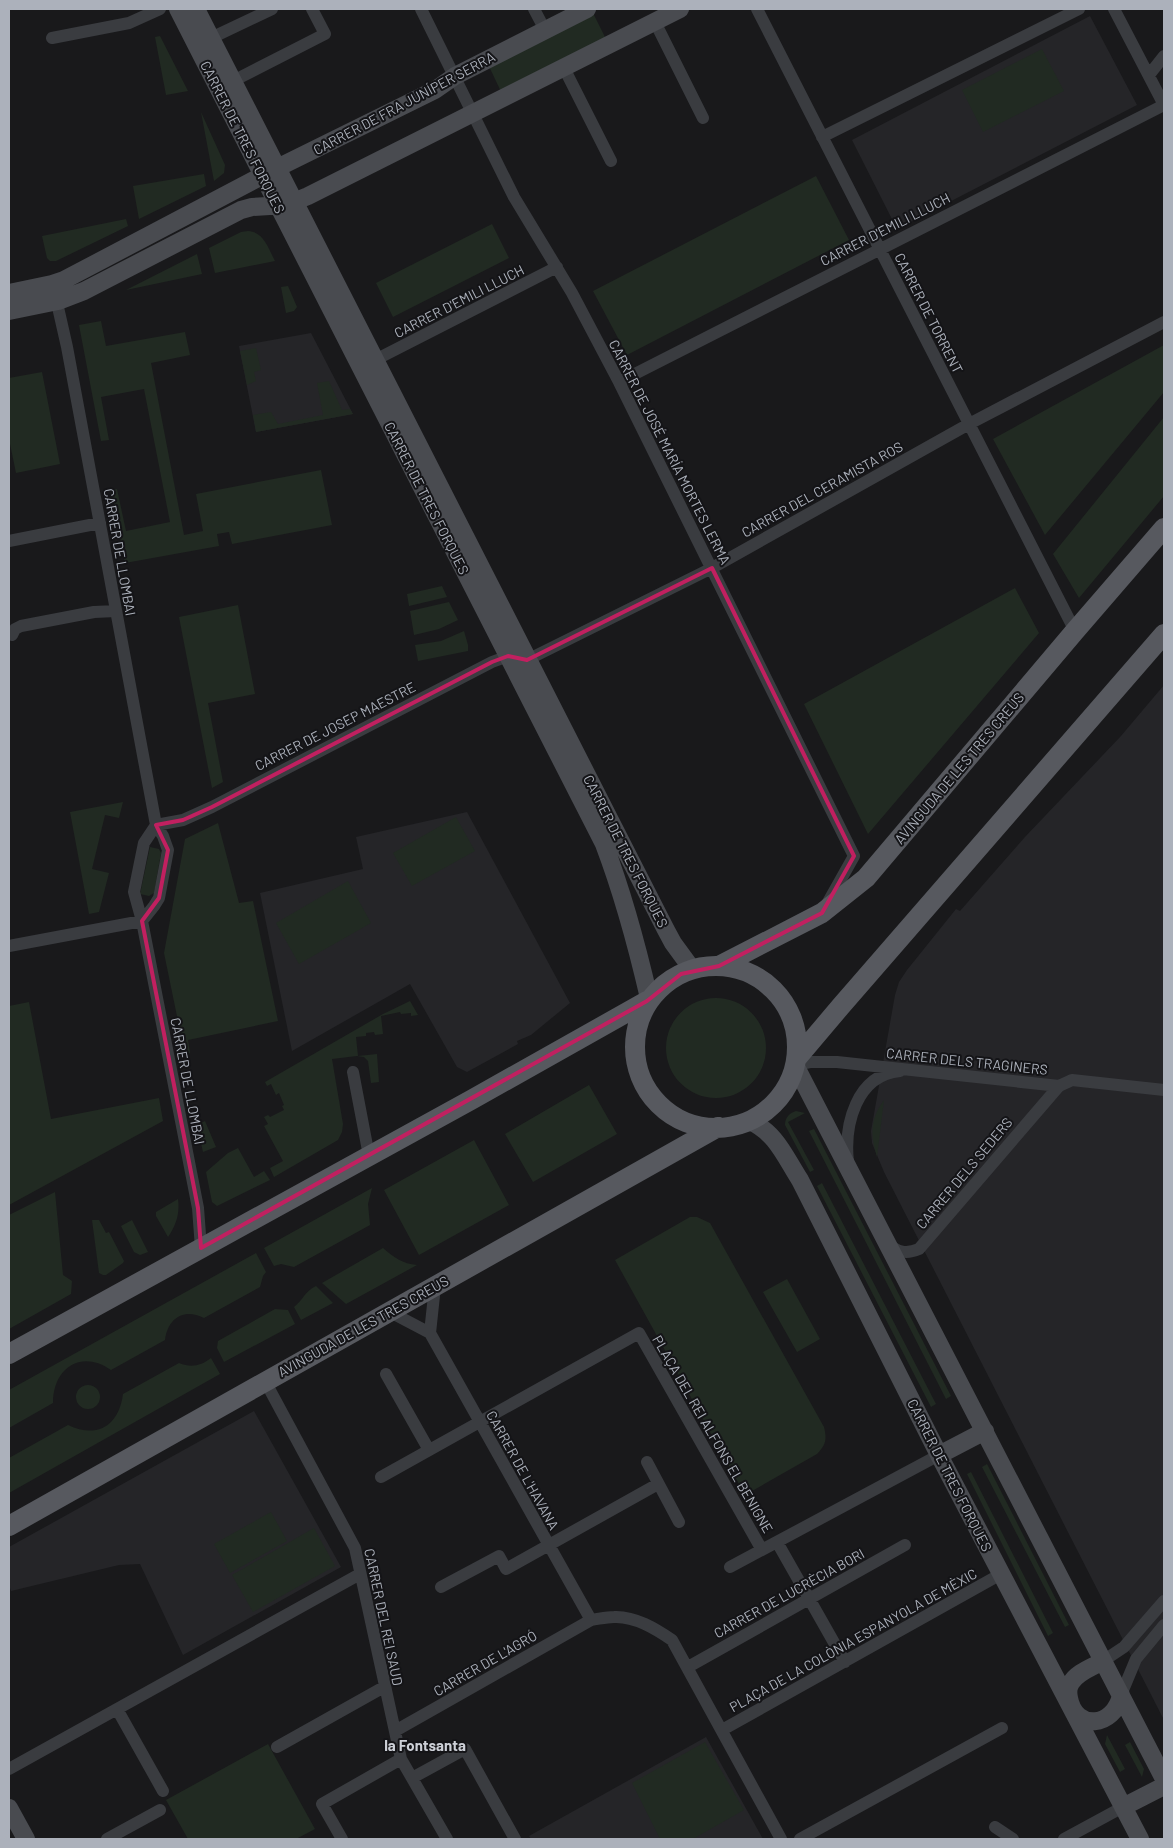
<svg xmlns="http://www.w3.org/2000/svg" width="1173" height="1848" viewBox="0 0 1173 1848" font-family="Barlow,sans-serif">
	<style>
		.built { fill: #252528 }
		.green { fill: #212a22 }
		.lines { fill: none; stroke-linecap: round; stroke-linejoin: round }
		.street { stroke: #3a3c40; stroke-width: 12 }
		.secondary { stroke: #494b50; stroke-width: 18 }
		.primary { stroke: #57595f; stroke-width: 20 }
		.marked { fill: none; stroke: #c12060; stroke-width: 4; stroke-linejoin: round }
		.labels { text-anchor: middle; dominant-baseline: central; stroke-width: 4; stroke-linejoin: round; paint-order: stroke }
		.street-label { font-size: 14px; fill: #acb1bb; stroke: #141417 }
		.neighbourhood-label { font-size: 15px; font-weight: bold; fill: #cdd0d7; stroke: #141417 }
	</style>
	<rect width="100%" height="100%" fill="#19191b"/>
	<path class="built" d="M 1090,16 L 1137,105 L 897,229 L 852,140 Z
		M 311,333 L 353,414 L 256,432 L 239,346 Z
		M 1164,685 L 1164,1720 L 884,1172 L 872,1143 L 871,1131 L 895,995 L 899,982 L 907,970 L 956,909 L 960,911 L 1025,837 L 1121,736 Z
		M 467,812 L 570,1003 L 531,1035 L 517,1041 L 518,1044 L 467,1072 L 457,1067 L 410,984 L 292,1051 L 260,893 L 363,869 L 356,837 Z
		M 254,1411 L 341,1567 L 183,1655 L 140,1564 L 119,1565 L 11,1591 L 9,1585 L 9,1547 Z
		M 706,1737 L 763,1839 L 531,1839 L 529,1836 Z"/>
	<path class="green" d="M 591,9 L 609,45 L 504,98 L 486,60 Z
		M 160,36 L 188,91 L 166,95 L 155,37 Z
		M 1042,49 L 1064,91 L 983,132 L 962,90 Z
		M 201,112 L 225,165 L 224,173 L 214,181 Z
		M 204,174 L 206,186 L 139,219 L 133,186 Z
		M 816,176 L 849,240 L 627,355 L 593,291 Z
		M 126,219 L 128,226 L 56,261 L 50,261 L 47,258 L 42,236 Z
		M 492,224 L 509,258 L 393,317 L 376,283 Z
		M 248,231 C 264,232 268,248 275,261 L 215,273 L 209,248 L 241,232 Z
		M 197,254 L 202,274 L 126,290 Z
		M 288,286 L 297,307 L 294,311 L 286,313 L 281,287 Z
		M 101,321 L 106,346 L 185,332 L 190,355 L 151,363 L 184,535 L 203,531 L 196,494 L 321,470 L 332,525 L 232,544 L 229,532 L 217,534 L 219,546 L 125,563 L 111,490 L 117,489 L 126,531 L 170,522 L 144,389 L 101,397 L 109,440 L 101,441 L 79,325 Z
		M 1164,345 L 1164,392 L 1045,535 L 993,439 Z
		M 256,348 L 261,370 L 254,372 L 256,381 L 247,385 L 240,351 Z
		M 42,372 L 60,464 L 16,473 L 9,439 L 9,378 Z
		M 329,381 L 342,410 L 350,409 L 353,414 L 256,432 L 253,415 L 271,412 L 278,424 L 323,415 L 317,383 Z
		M 1164,417 L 1164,496 L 1079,598 L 1053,554 Z
		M 442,586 L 447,597 L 409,606 L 407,594 Z
		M 1015,588 L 1039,633 L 868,834 L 804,704 Z
		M 449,602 L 458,620 L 439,629 L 414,635 L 410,611 Z
		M 238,605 L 255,694 L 208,703 L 223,782 L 212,788 L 179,617 Z
		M 464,631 L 468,645 L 468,651 L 418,661 L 415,645 L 441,641 Z
		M 123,802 L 119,818 L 105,815 L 92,869 L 109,873 L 99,912 L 89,914 L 70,812 Z
		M 456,817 L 475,851 L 412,886 L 393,853 Z
		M 218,823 L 239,903 L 253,901 L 278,1021 L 188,1040 L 190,1053 L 185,1055 L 164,953 L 185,839 Z
		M 150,847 L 159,849 L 161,853 L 154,893 L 149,896 L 140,894 Z
		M 348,881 L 371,923 L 299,964 L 276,923 Z
		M666 1048a50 50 0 1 1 100 0a50 50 0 1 1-100 0Z
		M 410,1001 L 418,1015 L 411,1016 L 411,1013 L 401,1014 L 400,1012 L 381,1016 L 383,1034 L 375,1035 L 374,1032 L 366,1033 L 366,1036 L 356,1037 L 358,1056 L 377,1054 L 379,1082 L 371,1083 L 368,1061 L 364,1057 L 357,1056 L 332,1059 L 343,1124 L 342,1132 L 338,1140 L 274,1177 L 270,1168 L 283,1161 L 264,1126 L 268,1124 L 264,1117 L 268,1115 L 270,1117 L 284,1110 L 282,1106 L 284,1105 L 279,1093 L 276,1095 L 271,1084 L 267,1086 L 265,1082 L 383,1014 Z
		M 29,1002 L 51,1119 L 159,1098 L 163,1121 L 9,1205 L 9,1006 Z
		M 589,1085 L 617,1134 L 533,1182 L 505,1134 Z
		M 884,1100 L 877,1157 C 870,1135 870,1119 884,1100 Z
		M 796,1111 L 805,1113 L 788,1122 L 814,1170 L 810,1172 L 785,1125 C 785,1118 789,1113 796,1111 Z
		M 205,1121 L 216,1147 L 203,1152 L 197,1125 Z
		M 814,1129 L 951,1396 L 946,1399 L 809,1131 Z
		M 474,1140 L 509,1205 L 419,1255 L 384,1190 Z
		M 238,1148 L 254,1177 L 264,1171 L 270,1180 L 217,1206 L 212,1202 L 206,1172 L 228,1153 Z
		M 822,1183 L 936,1404 L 931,1407 L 817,1186 Z
		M 372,1188 L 368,1204 L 370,1225 L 294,1267 L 281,1264 L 274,1266 L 264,1248 Z
		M 55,1192 L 63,1275 L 72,1281 L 71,1294 L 9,1329 L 9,1215 Z
		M 178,1199 C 180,1214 176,1225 168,1237 L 156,1216 L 156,1212 Z
		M 690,1217 L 697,1217 L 710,1223 L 824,1427 C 827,1439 826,1445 817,1454 L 745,1495 L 615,1260 Z
		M 92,1220 L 99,1220 L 106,1233 L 109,1232 L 124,1261 L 123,1263 L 106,1275 L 103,1275 L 99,1273 Z
		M 132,1220 L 148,1252 L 140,1255 L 134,1252 L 121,1226 Z
		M 383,1248 C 393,1257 403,1264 417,1265 L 346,1304 L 322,1283 Z
		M 256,1253 L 266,1272 L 263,1276 L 260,1287 L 204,1318 C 184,1308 168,1318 165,1340 L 111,1370 C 81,1349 53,1368 53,1403 L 9,1428 L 9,1390 Z
		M 787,1279 L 820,1339 L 797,1352 L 763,1292 Z
		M 316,1286 L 333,1303 L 301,1320 L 294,1307 C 304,1299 304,1292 316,1286 Z
		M 275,1309 L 288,1310 L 295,1324 L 224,1362 L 217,1348 L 218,1341 Z
		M 211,1358 L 220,1374 L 9,1493 L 9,1458 L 68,1425 C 97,1439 119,1426 123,1394 L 179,1363 C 191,1368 201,1366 211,1358 Z
		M76 1397a12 12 0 1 1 24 0a12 12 0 1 1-24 0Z
		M 987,1464 L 1069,1625 L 1065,1627 L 982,1467 Z
		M 971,1472 L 1053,1633 L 1048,1636 L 967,1474 Z
		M 271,1512 L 287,1541 L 230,1573 L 214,1544 Z
		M 314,1528 L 335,1566 L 253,1612 L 232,1575 Z
		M 1107,1735 L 1125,1769 L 1120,1772 L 1105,1744 Z
		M 705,1742 L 744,1810 L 693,1839 L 660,1839 L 632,1783 Z
		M 1130,1742 L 1144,1769 L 1142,1777 L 1125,1745 Z
		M 268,1744 L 315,1829 L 296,1839 L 188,1839 L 166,1800 Z"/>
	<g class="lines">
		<path class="street" d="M 421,9 L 514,197 L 572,293 L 619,382 L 854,856 L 827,904
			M 534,9 L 545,30
			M 757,9 L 1075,631
			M 1114,9 L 1164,105
			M 655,22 L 703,118
			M 52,38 L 129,23 L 160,9
			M 211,38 L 272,9
			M 564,68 L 611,161
			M 1149,75 L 1164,56
			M 233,81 L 325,34 L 312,9
			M 822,137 L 1079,9
			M 55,294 L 67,347 L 156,825 L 163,836 L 168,850 L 159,898 L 154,906 L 142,921 L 134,892 L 144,843 L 156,825
			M 375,360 L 557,267
			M 619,382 L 1164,105
			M 9,541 L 100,523
			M 12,635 L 15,629 L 21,626 L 94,612 L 116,611
			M 156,825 L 183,820 L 212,807 L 492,662 L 508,656 L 527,660 L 712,568 L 969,424 L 1164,322
			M 9,946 L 142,921 L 198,1208 L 201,1248
			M 797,1065 L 811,1062 L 837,1062 L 1059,1086 L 1072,1080 L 1164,1090
			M 353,1072 L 369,1156
			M 848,1162 C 844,1125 856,1075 900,1071
			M 888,1243 C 897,1253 907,1254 919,1249 L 1059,1086
			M 390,1312 L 430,1333 L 591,1620
			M 430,1333 L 435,1286
			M 386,1374 L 429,1450
			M 265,1381 L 355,1548 L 401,1759 L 447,1839
			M 647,1462 L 679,1522
			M 381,1477 L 639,1333 L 762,1550
			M 777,1542 L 845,1662
			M 730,1567 L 939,1455
			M 441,1587 L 499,1556 L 506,1569 L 658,1484
			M 1103,1661 L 1124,1647 L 1164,1601
			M 688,1667 L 905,1545
			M 1121,1695 L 1136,1659 L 1164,1625
			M 117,1709 L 163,1791
			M 722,1730 L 1001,1574
			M 395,1731 L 591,1620 C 599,1619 606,1617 614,1617 C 635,1616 656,1629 672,1640 L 781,1839
			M 277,1747 L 384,1687
			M 9,1769 L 360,1574
			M 412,1778 L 465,1749 L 515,1839
			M 995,1827 L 1013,1839
			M 107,1839 L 160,1810
			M 342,1839 L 322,1804 L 401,1759
			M 800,1839 L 1002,1728
			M 1064,1839 L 1123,1807"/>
		<path class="secondary" d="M 178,9 L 604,844 C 623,894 637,946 649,998
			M 196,9 L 666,930 L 673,943 L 692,969
			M 9,293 L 52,284 L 64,280 L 277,168 L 435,90 L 455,76 L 587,9
			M 9,311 L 58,301 L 84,291 L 241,210 L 252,207 L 286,205 L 308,196 L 680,9
			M 796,1067 L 1164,1779
			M 749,1121 C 776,1132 785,1157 800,1180 L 939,1455 L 1140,1839
			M 939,1455 L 985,1431
			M 1103,1661 C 1093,1667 1077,1672 1071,1683 C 1068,1687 1068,1693 1069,1698 C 1075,1731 1114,1728 1121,1695
			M 1123,1807 L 1164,1786
			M 9,1808 L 26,1839"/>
		<path class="primary" d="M 719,966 L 822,913 L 866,878 L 1075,631 L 1164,528
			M635 1047a81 81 0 1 1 162 0a81 81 0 1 1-162 0Z
			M 797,1058 L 841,1006 L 1164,634
			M 9,1354 L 471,1100 L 647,1001
			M 9,1526 L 718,1127"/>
	</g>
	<path class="marked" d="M 712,568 L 854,856 L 822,913 L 719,966 L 681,974 L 647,1001 L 201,1248 L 198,1208 L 142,921 L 159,898 L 168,850 L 156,825 L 183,820 L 212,807 L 492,662 L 508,656 L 527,660 Z"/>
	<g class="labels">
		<g class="street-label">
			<text transform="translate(404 103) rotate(-28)">CARRER DE FRA JUNÍPER SERRA</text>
			<text transform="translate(243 137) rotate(63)">CARRER DE TRES FORQUES</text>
			<text transform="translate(885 229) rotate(-27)">CARRER D'EMILI LLUCH</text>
			<text transform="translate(459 301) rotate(-27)">CARRER D'EMILI LLUCH</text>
			<text transform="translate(929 313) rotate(63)">CARRER DE TORRENT</text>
			<text transform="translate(670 452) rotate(63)">CARRER DE JOSÉ MARÍA MORTES LERMA</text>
			<text transform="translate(822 489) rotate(-29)">CARRER DEL CERAMISTA ROS</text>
			<text transform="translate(427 498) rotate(63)">CARRER DE TRES FORQUES</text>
			<text transform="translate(120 552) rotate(80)">CARRER DE LLOMBAI</text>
			<text transform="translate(335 726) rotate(-27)">CARRER DE JOSEP MAESTRE</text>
			<text transform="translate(959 768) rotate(-50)">AVINGUDA DE LES TRES CREUS</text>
			<text transform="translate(626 851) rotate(63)">CARRER DE TRES FORQUES</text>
			<text transform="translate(967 1061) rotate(6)">CARRER DELS TRAGINERS</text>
			<text transform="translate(188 1081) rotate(79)">CARRER DE LLOMBAI</text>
			<text transform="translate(964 1173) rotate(-50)">CARRER DELS SEDERS</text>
			<text transform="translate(363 1326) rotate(-29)">AVINGUDA DE LES TRES CREUS</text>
			<text transform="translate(713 1434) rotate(60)">PLAÇA DEL REI ALFONS EL BENIGNE</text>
			<text transform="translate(523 1470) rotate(61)">CARRER DE L'HAVANA</text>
			<text transform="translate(950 1475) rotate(63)">CARRER DE TRES FORQUES</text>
			<text transform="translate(789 1593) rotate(-29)">CARRER DE LUCRÈCIA BORI</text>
			<text transform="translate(384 1617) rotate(78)">CARRER DEL REI SAUD</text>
			<text transform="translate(853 1640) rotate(-29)">PLAÇA DE LA COLÒNIA ESPANYOLA DE MÈXIC</text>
			<text transform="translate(485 1663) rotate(-30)">CARRER DE L'AGRÓ</text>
		</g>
		<g class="neighbourhood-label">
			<text x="425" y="1745">la Fontsanta</text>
		</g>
	</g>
	<rect width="1173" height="1848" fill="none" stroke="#acb1bb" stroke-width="20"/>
</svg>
